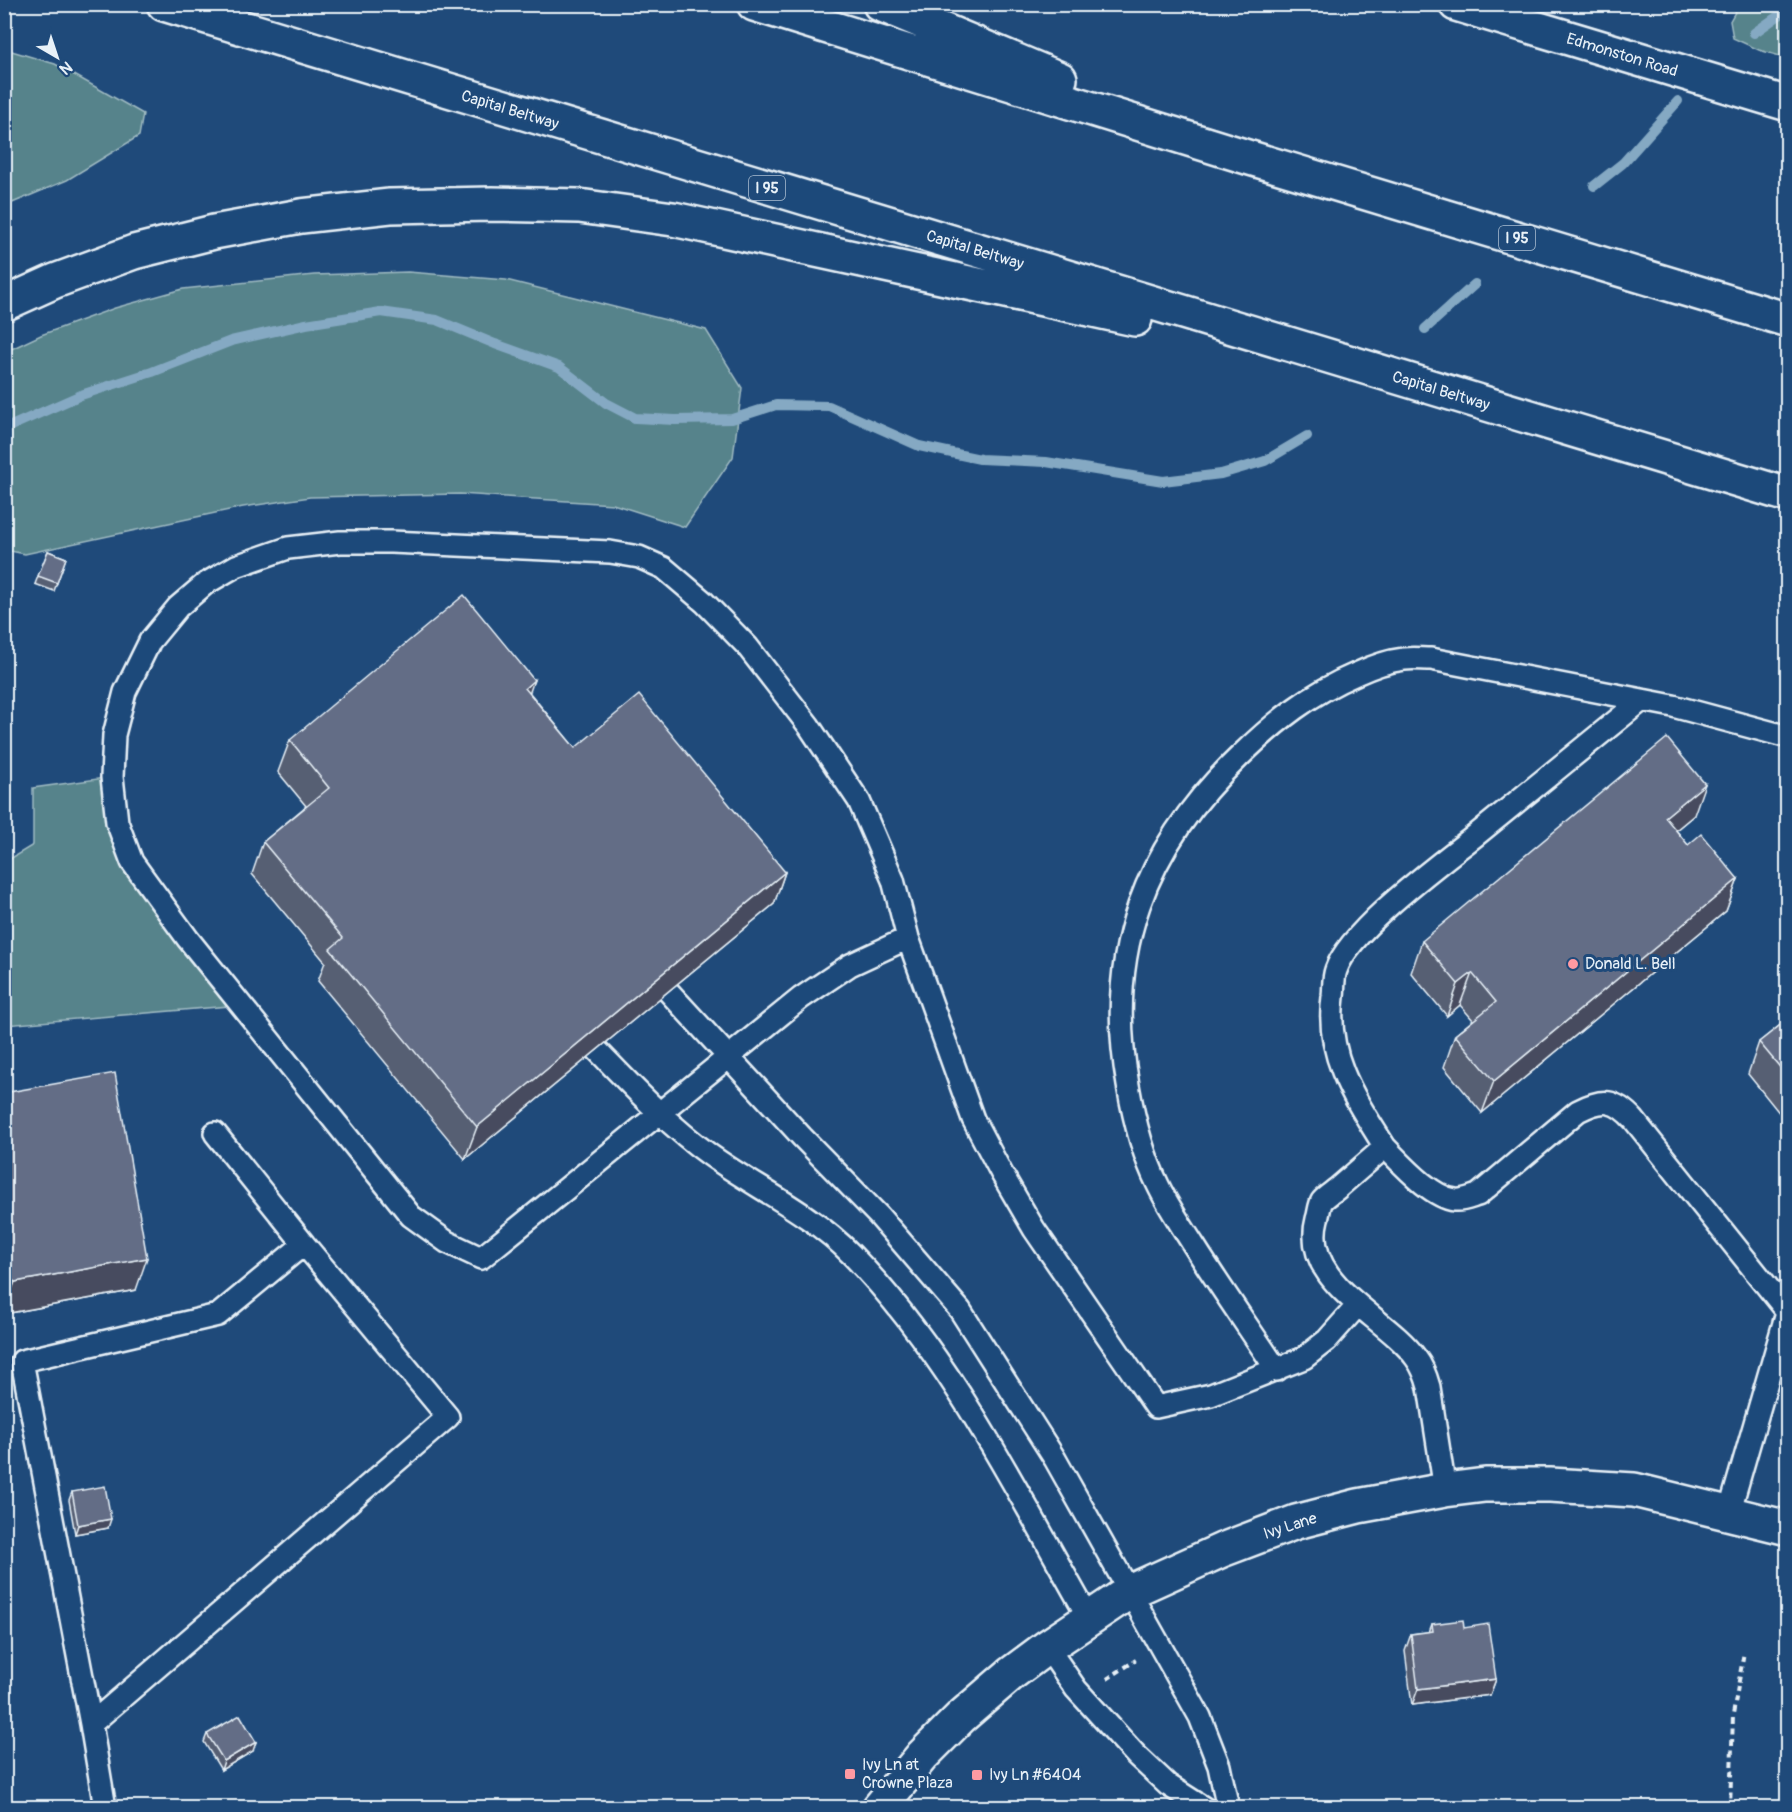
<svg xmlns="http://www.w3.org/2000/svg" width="1792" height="1812" viewBox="0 0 1792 1812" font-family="Pangolin,sans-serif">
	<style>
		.green { fill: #56838b; stroke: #9fbac2; stroke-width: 1.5 }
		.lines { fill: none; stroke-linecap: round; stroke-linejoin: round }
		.stream { stroke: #85a9c3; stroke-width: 10 }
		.lane-casing { stroke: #e8f1f8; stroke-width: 26 }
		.street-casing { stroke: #e8f1f8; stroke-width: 38 }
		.secondary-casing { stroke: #e8f1f8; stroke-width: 38 }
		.highway-casing { stroke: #e8f1f8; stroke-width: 38 }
		.path { stroke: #e8f1f8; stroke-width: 4; stroke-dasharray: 6 4.5; stroke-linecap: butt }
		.lane { stroke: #1f4a7a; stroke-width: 21 }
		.street { stroke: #1f4a7a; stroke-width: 33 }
		.secondary { stroke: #1f4a7a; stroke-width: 33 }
		.highway { stroke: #1f4a7a; stroke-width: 33 }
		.wall { fill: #565e73; stroke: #e8f1f8; stroke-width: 1.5 }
		.shaded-wall { fill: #464c5e; stroke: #e8f1f8; stroke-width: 1.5 }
		.building { fill: #646d86; stroke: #e8f1f8; stroke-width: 1.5 }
		.poi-dot { fill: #ff9aa2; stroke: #1f4a7a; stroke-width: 2 }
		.labels { text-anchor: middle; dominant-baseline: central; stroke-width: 6; stroke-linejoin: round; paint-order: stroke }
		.shield { fill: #1f4a7a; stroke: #acbfd2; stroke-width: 1.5 }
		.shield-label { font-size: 15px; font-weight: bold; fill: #e8f1f8 }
		.street-label { font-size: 16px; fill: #e8f1f8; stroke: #1f4a7a }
		.poi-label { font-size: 16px; fill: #e8f1f8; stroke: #1f4a7a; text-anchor: start }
	</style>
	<rect width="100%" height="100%" fill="#1f4a7a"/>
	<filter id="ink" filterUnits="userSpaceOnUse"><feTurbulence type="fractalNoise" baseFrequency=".0167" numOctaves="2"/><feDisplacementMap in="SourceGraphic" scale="12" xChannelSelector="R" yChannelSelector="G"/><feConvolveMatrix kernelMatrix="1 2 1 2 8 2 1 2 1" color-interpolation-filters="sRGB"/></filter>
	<g filter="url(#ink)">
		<path class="green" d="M 1739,5 L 1787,5 L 1787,58 L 1759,50 L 1733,38 L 1730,21 Z
			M 5,49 L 55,64 L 143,114 L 139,136 L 67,180 L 5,206 Z
			M 408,272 L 506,280 L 706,330 L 742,388 L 733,457 L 685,527 L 613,504 L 460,494 L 310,497 L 243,507 L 25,554 L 5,550 L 5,352 L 41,335 L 115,308 L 183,289 L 314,275 Z
			M 112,777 L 117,822 L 241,1005 L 5,1025 L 5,862 L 33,845 L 33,788 Z"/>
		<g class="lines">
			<path class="stream" d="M 1754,33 L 1788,9
				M 1594,186 L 1623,163 L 1678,101
				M 1425,329 L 1475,284
				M 4,429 L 81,395 L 152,372 L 231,341 L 306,324 L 381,312 L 437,320 L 495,344 L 559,367 L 606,403 L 635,418 L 675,420 L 732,419 L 776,405 L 829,406 L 919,446 L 980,459 L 1046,462 L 1163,481 L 1221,474 L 1265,461 L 1307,436"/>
			<g class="lane-casing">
				<path id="lane" d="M 908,938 L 850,965 L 801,998 L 481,1258 L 447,1242 L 411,1216 L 188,939 L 132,862 L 117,822 L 112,777 L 114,735 L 125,692 L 150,641 L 178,607 L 205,584 L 236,566 L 288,548 L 340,542 L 391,542 L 610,552 L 639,557 L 664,568 L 704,602 L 747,646 L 809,726 L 859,801 L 893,880 L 908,938 L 973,1119 L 1002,1174 L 1034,1229 L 1156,1407 L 1211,1395 L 1304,1358 L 1327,1340 L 1358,1305
					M 668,991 L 802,1137 L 879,1216 L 960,1310 L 1055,1459 L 1200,1717 L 1219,1766 L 1228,1808
					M 597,1050 C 633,1087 668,1125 710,1155 C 756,1188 811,1213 851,1254 C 952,1357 1018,1494 1089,1618
					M 215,1133 L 304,1244
					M 1385,1147 C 1355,1099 1325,1056 1333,997 C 1334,988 1333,978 1336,970 C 1350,929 1441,863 1476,835 C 1531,790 1587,745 1642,700
					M 1277,1370 C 1249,1328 1220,1287 1193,1244 C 1181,1225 1168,1206 1158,1185 C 1142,1153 1134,1120 1128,1085 C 1104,953 1144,847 1241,755 C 1276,721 1311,693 1356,674 C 1371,667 1387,661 1404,659 C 1413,658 1422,659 1431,659 L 1673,706 L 1788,737
					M 1445,1490 L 1429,1387 C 1426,1376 1423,1367 1416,1358 C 1385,1315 1300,1283 1317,1219 C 1319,1214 1319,1206 1322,1201 C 1326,1196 1335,1191 1340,1186 C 1355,1173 1370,1160 1385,1147 C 1402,1164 1431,1197 1455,1200 C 1463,1201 1471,1197 1478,1195 L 1578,1111 C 1603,1098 1615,1099 1634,1120 L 1786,1310
					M 1729,1513 L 1788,1309
					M 1047,1647 L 1076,1689 L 1136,1755 L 1168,1785 L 1204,1808
					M 91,1724 L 22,1361 L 218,1315 L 304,1244 L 448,1417 L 91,1724 L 105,1808"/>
			</g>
			<g class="street-casing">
				<path id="street" d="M 1456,4 L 1788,104"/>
			</g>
			<g class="secondary-casing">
				<path id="secondary" d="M 879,1808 L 922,1756 L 961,1717 L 1012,1673 L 1047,1647 L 1129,1592 L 1222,1550 L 1296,1522 L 1358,1506 L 1445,1490 L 1485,1485 L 1550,1485 L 1634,1490 L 1788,1528"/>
			</g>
			<g class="highway-casing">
				<path id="highway" d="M 164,4 L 1788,495
					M 754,4 L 1247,157 L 1788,320
					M 880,4 L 1060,79
					M 4,304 L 55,281 L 134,252 L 214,232 L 301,216 L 390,206 L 492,204 L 579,206 L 673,219 L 1135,319"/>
			</g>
			<path class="path" d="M 1107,1679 L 1136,1660
				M 1730,1808 L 1733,1715 L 1744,1652"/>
			<use href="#lane" class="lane"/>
			<use href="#street" class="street"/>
			<use href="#secondary" class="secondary"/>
			<use href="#highway" class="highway"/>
		</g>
		<path class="wall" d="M 48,551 L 66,558 L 54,591 L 35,584 Z
			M 530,693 L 575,748 L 785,872 L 774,904 L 465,1159 L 318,981 L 325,962 L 252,874 L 263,842 L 306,806 L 278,772 L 290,740 Z
			M 1694,815 L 1676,830 L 1688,845 L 1738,879 L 1726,911 L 1482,1113 L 1444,1067 L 1455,1035 L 1473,1020 L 1460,1005 L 1447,1016 L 1411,973 L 1422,941 Z
			M 1788,1019 L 1788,1118 L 1785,1120 L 1748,1074 L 1759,1042 Z
			M 4,1093 L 136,1290 L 4,1314 Z
			M 72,1492 L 108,1528 L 75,1534 L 69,1500 Z
			M 1432,1624 L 1464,1628 L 1496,1679 L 1490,1695 L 1412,1705 L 1405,1651 L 1411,1634 L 1429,1632 Z
			M 207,1734 L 253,1751 L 221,1770 L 204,1742 Z"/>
		<path class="shaded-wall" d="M 534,680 L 523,712 L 525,688 Z
			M 1705,784 L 1694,815 L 1653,849 L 1665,817 Z
			M 785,872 L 774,904 L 465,1159 L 477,1127 Z
			M 1738,879 L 1726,911 L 1482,1113 L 1494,1081 Z
			M 1472,973 L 1460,1005 L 1447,1016 L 1458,984 Z
			M 147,1258 L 136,1290 L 4,1314 L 4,1310 L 15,1282 Z
			M 11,1279 L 4,1296 L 4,1280 Z
			M 111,1519 L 108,1528 L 75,1534 L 78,1525 Z
			M 1496,1679 L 1490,1695 L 1412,1705 L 1418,1689 Z
			M 256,1742 L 253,1751 L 221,1770 L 224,1761 Z"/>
		<path class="building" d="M 48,551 L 66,558 L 57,583 L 38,576 Z
			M 464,595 L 534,680 L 525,688 L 575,748 L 639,695 L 785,872 L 477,1127 L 330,949 L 343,938 L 263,842 L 329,788 L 290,740 Z
			M 1667,738 L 1705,784 L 1665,817 L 1688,845 L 1701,834 L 1738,879 L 1494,1081 L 1455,1035 L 1496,1002 L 1472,973 L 1458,984 L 1422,941 Z
			M 1788,1019 L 1788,1077 L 1759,1042 Z
			M 115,1073 L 147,1258 L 15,1282 L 11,1279 L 4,1280 L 4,1093 Z
			M 105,1486 L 111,1519 L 78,1525 L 72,1492 Z
			M 1463,1620 L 1464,1628 L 1488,1624 L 1496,1679 L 1418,1689 L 1411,1634 L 1433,1631 L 1432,1624 Z
			M 240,1715 L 256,1742 L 224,1761 L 207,1734 Z"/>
	</g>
	<g class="poi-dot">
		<circle cx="1573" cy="964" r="6"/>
		<rect x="844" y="1768" width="12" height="12" rx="3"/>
		<rect x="971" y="1769" width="12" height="12" rx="3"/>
	</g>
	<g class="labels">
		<g class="shield">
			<rect x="749" y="176" width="36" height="24" rx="4.5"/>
			<rect x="1499" y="226" width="36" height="24" rx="4.5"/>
		</g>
		<g class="shield-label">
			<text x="767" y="188">I 95</text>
			<text x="1517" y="238">I 95</text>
		</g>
		<g class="street-label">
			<text transform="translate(1622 55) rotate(17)">Edmonston Road</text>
			<text transform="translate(510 110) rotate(17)">Capital Beltway</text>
			<text transform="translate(975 250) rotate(17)">Capital Beltway</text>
			<text transform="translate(1441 391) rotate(17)">Capital Beltway</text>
			<text transform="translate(1290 1526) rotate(-18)">Ivy Lane</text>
		</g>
		<g class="poi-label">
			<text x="1585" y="964">Donald L. Bell</text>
			<text x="862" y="1765">Ivy Ln at<tspan x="862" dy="18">Crowne Plaza</tspan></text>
			<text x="989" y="1775">Ivy Ln #6404</text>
		</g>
	</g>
	<rect width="1792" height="1812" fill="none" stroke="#1f4a7a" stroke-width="24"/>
	<rect x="12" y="12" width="1768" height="1788" fill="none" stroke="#e8f1f8" stroke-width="2" filter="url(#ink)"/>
	<g transform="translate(57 57) rotate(141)" stroke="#1f4a7a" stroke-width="4.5" paint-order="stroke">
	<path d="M0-4.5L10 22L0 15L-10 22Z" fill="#e8f1f8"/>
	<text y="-9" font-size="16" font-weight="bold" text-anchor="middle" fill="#e8f1f8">N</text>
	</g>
</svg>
